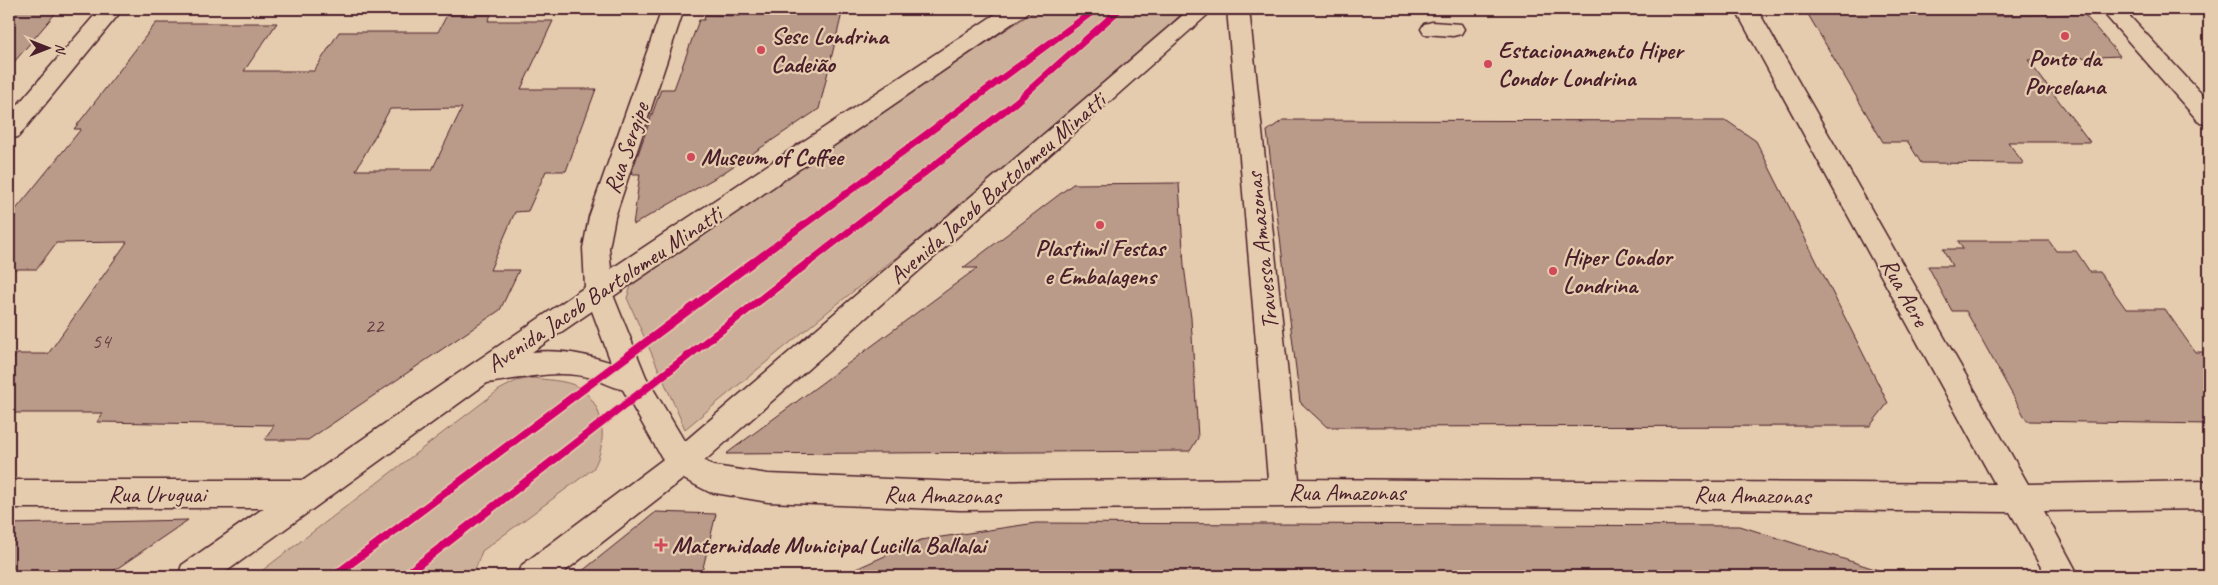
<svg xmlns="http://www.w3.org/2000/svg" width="2218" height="585" viewBox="0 0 2218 585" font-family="Caveat,sans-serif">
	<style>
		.green { fill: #cdb099; stroke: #8c6862 }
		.building { fill: #ba9b8a; stroke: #4a1f2b; fill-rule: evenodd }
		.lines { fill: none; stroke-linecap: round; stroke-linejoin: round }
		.minor-casing { stroke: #4a1f2b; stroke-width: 3 }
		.major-casing { stroke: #4a1f2b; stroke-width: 3 }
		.minor { fill: #e6ccae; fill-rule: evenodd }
		.major { fill: #e6ccae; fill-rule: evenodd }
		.cycleway-far1-casing { stroke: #e6ccae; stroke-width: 9 }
		.cycleway-casing { stroke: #e6ccae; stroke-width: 11 }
		.cycleway-far1 { stroke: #d6006c; stroke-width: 7 }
		.cycleway { stroke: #d6006c; stroke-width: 8 }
		.poi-dot { fill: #d1495b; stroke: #e6ccae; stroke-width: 2 }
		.labels { text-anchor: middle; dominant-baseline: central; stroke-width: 4.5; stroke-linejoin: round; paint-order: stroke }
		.number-label { font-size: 21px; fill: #663e43 }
		.poi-label { font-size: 24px; font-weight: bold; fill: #4a1f2b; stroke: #e6ccae; text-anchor: start }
		.street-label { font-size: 24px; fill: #4a1f2b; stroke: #e6ccae }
	</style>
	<rect width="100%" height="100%" fill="#e6ccae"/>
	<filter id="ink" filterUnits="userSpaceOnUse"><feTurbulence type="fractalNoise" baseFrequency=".02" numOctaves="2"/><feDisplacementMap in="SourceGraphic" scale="10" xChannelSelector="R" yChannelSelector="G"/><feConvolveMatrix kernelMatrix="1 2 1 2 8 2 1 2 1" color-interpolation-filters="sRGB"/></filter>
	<g filter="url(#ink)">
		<path class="green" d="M 1038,9 L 1186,9 L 1121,74 L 1042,142 L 831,309 L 685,429 L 627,298 L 636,271 Z
			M 532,378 C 546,380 566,380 578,387 C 606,404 608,444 593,469 L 482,551 L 473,576 L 255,576 L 499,390 L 516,381 Z"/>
		<path class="building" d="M 9,9 L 59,9 L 9,68 Z
			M 742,9 L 843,9 L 819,109 L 720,175 L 633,225 L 640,174 L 631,174 L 661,89 L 674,89 L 699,20 L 704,20 L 705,15 L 740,16 Z
			M 1806,11 L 1992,12 L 1995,16 L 2084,14 L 2120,56 L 2028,60 L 2090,142 L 2008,142 L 2024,164 L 1921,163 L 1908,142 L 1883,142 Z
			M 447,15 L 491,15 L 488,21 L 553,21 L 521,89 L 596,89 L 566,171 L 546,171 L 528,211 L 515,212 L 490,270 L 519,270 L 500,310 L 308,440 L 265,440 L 274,425 L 97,422 L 103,413 L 9,413 L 9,365 L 17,354 L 48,354 L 127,242 L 56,243 L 37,269 L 9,269 L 9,218 L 81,129 L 74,129 L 156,23 L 277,23 L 244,71 L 314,71 L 339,32 L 438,32 ZM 462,108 L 432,170 L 356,170 L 390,109 Z
			M 1283,120 L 1727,121 L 1756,141 L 1888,403 L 1870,426 L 1327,427 L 1300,402 L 1267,131 Z
			M 1179,183 L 1184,266 L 1191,318 L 1198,438 L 1190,451 L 726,454 L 977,268 L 963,268 L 1073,184 Z
			M 1958,241 L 2049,241 L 2056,251 L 2076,251 L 2090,272 L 2100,272 L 2126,309 L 2165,309 L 2195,352 L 2209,352 L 2209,424 L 2027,421 L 1966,311 L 1952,311 L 1928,266 L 1952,266 L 1943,249 L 1963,249 Z
			M 656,512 L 716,514 L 701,576 L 576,576 Z
			M 188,520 L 106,576 L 9,576 L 9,524 Z
			M 1036,523 L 1740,526 L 1878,570 L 1877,576 L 840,576 L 921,540 Z"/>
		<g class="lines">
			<g class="minor-casing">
				<path id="minor" d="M 100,9 L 123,9 L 18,137 L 9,139 L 9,115 Z
					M 1227,9 L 1249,9 L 1299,479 L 1995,484 L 1735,9 L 1757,9 L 2028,484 L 2209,481 L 2209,509 L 2044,511 L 2079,576 L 2046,576 L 2010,512 L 1384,506 L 960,510 L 768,502 L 709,492 L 670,472 L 618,381 L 585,292 L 589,285 L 599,281 L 609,285 L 646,377 L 692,454 L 714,466 L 768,474 L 960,482 L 1268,479 Z
					M 2100,9 L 2123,9 L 2209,102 L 2209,125 L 2200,123 Z
					M 1432,22 L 1461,24 L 1464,29 L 1461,34 L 1453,36 L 1424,34 L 1421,29 L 1424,24 Z
					M 9,480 L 306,480 L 317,484 L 322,494 L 317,504 L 306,508 L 9,508 Z"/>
			</g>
			<g class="major-casing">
				<path id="major" d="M 662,9 L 684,9 L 615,217 L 609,248 L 611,269 L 1003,9 L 1029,9 L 1026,14 L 532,352 C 572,348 605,360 643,373 L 648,381 L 643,389 C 626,395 609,384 592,378 C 557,368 521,379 487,383 L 220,576 L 178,576 L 182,565 L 387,422 L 585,287 L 583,248 L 589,217 Z
					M 1190,9 L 1214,9 L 692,472 L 559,576 L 518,576 L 522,565 L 670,454 Z"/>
			</g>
			<use href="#minor" class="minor"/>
			<use href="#major" class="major"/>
			<g class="cycleway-far1-casing">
				<path id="cycleway-far1" d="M 752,263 L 1096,9
					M 808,263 L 1016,102 L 1120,9"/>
			</g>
			<g class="cycleway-casing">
				<path id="cycleway" d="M 334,576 L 753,262
					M 404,576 L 809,262"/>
			</g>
			<use href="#cycleway-far1" class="cycleway-far1"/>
			<use href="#cycleway" class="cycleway"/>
		</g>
	</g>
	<g class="poi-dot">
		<circle cx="2065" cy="36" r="5"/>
		<circle cx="761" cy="50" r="5"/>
		<circle cx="1488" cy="64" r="5"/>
		<circle cx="691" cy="157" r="5"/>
		<circle cx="1100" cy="225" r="5"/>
		<circle cx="1553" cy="271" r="5"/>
		<path d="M658.5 537.5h5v5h5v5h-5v5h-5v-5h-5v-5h5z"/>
	</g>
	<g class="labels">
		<g class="number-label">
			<text x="374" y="326">22</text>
			<text x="101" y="341">54</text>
		</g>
		<g class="poi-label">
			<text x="771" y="36">Sesc Londrina<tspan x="771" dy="28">Cadeião</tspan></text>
			<text x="1498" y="50">Estacionamento Hiper<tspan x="1498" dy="28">Condor Londrina</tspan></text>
			<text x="2065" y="58" text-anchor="middle">Ponto da<tspan x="2065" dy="28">Porcelana</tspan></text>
			<text x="701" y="157">Museum of Coffee</text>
			<text x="1100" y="248" text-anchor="middle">Plastimil Festas<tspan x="1100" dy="28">e Embalagens</tspan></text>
			<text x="1563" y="257">Hiper Condor<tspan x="1563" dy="28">Londrina</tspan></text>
			<text x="672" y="545">Maternidade Municipal Lucilla Ballalai</text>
		</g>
		<g class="street-label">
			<text transform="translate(626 148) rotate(-71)">Rua Sergipe</text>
			<text transform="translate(997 188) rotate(-41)">Avenida Jacob Bartolomeu Minatti</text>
			<text transform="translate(1262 251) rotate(-96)">Travessa Amazonas</text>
			<text transform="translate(604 289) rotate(-34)">Avenida Jacob Bartolomeu Minatti</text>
			<text transform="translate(1905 292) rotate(61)">Rua Acre</text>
			<text x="1347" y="492">Rua Amazonas</text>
			<text x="157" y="494">Rua Uruguai</text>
			<text transform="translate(942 495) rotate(1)">Rua Amazonas</text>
			<text transform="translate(1752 495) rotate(1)">Rua Amazonas</text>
		</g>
	</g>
	<rect width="2218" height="585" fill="none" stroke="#e6ccae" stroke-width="30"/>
	<rect x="15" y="15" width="2188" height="555" fill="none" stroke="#4a1f2b" stroke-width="2" filter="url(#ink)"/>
	<g transform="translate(48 48) rotate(90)" stroke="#e6ccae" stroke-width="4" paint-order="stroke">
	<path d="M0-4L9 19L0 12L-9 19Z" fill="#4a1f2b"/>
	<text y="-8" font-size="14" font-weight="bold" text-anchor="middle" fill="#4a1f2b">N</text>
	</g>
</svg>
